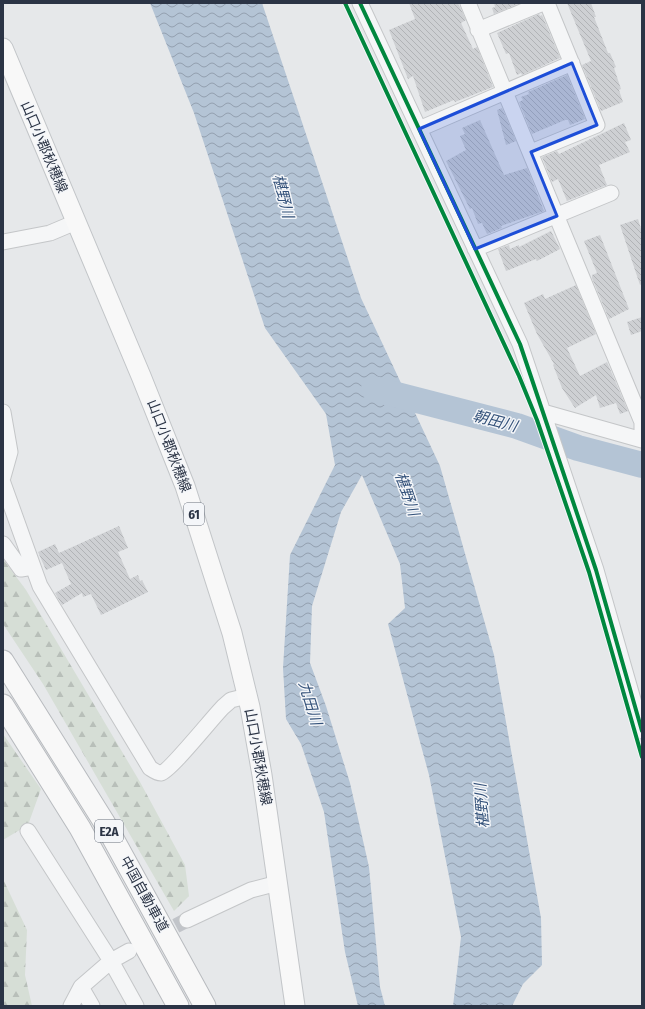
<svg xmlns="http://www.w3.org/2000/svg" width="645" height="1009" viewBox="0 0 645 1009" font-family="'Fira Sans Condensed','Noto Sans JP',sans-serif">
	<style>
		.forest { fill: url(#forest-firs) }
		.water { fill: url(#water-waves) }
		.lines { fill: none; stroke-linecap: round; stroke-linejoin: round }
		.river { stroke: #b4c4d5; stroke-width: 26 }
		.building { fill: url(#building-back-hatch) }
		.minor-tunnel { stroke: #c1c4c9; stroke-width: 15; stroke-dasharray: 15 8; stroke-linecap: butt }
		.minor-casing { stroke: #c4c6c8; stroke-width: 17 }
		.major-casing { stroke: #c2c5c8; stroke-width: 21 }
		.highway-casing { stroke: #b8bbbf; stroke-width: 23 }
		.minor { stroke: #f5f6f7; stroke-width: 15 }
		.major { stroke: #f8f8f8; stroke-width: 19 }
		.highway { stroke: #f8f8f8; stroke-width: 21 }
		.cycleway-casing { stroke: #f4f6f9; stroke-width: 6 }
		.cycleway { stroke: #00873e; stroke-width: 4 }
		.marked { fill: #1d4ed8; fill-opacity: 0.2; stroke: #1d4ed8; stroke-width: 3; stroke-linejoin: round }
		.labels { text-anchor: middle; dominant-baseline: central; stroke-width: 3; stroke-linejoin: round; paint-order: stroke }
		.shield { fill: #f4f6f9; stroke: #676e7b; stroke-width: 1 }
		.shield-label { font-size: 13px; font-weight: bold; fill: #2b3445 }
		.street-label { font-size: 14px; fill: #2b3445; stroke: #f4f6f9 }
		.water-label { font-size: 15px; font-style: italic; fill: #34527a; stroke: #f4f6f9 }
	</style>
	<defs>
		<pattern id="forest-firs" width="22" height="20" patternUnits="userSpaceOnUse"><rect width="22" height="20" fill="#d6ded6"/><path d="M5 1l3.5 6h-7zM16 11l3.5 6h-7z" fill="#b8bfb9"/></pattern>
		<pattern id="water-waves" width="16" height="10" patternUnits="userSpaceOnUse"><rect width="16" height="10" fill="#b4c4d5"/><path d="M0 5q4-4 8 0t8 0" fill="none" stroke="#93a0af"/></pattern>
		<pattern id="building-back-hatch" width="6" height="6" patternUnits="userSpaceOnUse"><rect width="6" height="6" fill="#ced0d3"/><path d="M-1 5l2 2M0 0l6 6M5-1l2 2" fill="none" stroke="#b1b3b6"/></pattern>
	</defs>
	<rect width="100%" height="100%" fill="#e6e8ea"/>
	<path class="forest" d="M 3,559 L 26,590 L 140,782 L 185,865 L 189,896 L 174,911 L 43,684 L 3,624 Z
		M 3,734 L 41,789 L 28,825 L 3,840 Z
		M 3,879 L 27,930 L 25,975 L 32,1006 L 3,1006 Z"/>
	<path class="water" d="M 150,3 L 262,3 L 361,298 L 440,466 L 494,655 L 541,918 L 542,965 L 523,984 L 512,1006 L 453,1006 L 461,937 L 429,775 L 388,624 L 405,608 L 400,564 L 362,475 L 341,512 L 312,606 L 310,663 L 326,706 L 350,783 L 369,867 L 380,987 L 385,1006 L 358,1006 L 345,952 L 324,812 L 301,744 L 286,719 L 283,668 L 290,555 L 335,465 L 326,414 L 265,328 L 194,113 Z"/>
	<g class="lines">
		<path class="river" d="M 374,389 L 517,426 L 578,448 L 642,465"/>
	</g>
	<path class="building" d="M 409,3 L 458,3 L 466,20 L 461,23 L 473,49 L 477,47 L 493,87 L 455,102 L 454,100 L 425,112 L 413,76 L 408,79 L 389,30 L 415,19 Z
		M 494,3 L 520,3 L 494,14 L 492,8 L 495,7 Z
		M 567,3 L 591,3 L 596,17 L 594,17 L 608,53 L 610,53 L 616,67 L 614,68 L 621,89 L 619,90 L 623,102 L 601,111 L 582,65 L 591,61 Z
		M 539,14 L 540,16 L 542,15 L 560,58 L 522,75 L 521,73 L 517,75 L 509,53 L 506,54 L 497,33 Z
		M 567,75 L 585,119 L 570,125 L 568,120 L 565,120 L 532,134 L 519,102 L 523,100 L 521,97 L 529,94 L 528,92 Z
		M 502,108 L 516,141 L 506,145 L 497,110 Z
		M 480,120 L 504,175 L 527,168 L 544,211 L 501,226 L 502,228 L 487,234 L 482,223 L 478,224 L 472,208 L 470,209 L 446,161 L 466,150 L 460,136 L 465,134 L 462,128 Z
		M 624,123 L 631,140 L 625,142 L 630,152 L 599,165 L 607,185 L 567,201 L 558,179 L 552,182 L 542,157 L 557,151 L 559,154 Z
		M 638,219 L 642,232 L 642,284 L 640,285 L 620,225 Z
		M 551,231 L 560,249 L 537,261 L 536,259 L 506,271 L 498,249 L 509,245 L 510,249 L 519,245 L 519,247 Z
		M 600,235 L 629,309 L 609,319 L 592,278 L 592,275 L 597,273 L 584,241 Z
		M 576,285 L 596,334 L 567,348 L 580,376 L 607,362 L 628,411 L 620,414 L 616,403 L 600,408 L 596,395 L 575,408 L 562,388 L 553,365 L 554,364 L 537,334 L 524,303 L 543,294 L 545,299 Z
		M 642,317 L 642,331 L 631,335 L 627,322 Z
		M 119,526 L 128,548 L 118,552 L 130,579 L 138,575 L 140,581 L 142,580 L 148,592 L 101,615 L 91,594 L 83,597 L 82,593 L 62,605 L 55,593 L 71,584 L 62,563 L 46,570 L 38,552 L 55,544 L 59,553 Z"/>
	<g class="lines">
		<path class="minor-tunnel" d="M 135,947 L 187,920"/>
		<g class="minor-casing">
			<path id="minor" d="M 360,3 L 520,344 L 596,570 L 642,731
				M 468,3 L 642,422 L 642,435
				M 478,30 L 543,3
				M 419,129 L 572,63
				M 531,152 L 597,125 L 547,3
				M 3,242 L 50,233 L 76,222
				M 475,249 L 611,193
				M 3,412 L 10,452 L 3,477
				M 543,412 L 642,440
				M 3,483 L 40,586 L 150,768 C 153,770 157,773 161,773 C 170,771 213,717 223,707 L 231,700 L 247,696
				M 3,544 L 21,569 L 33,567
				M 28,831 L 111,961 L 81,987 L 71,1006
				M 187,920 L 251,890 L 278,883
				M 129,951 L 111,961 L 136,1006
				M 81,987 L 92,1006"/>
		</g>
		<g class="major-casing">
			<path id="major" d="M 3,48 L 141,376 L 185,486 L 232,633 L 250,707 L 262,775 L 295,1006"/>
		</g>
		<g class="highway-casing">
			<path id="highway" d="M 3,661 L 104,822 L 205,1006
				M 3,705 L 80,828 L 178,1006"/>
		</g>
		<use href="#minor" class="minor"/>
		<use href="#major" class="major"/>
		<use href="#highway" class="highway"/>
		<g class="cycleway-casing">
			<path id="cycleway" d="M 345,3 L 519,376 L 537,420 L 589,572 L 642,757
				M 360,3 L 520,344 L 596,570 L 642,731"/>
		</g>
		<use href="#cycleway" class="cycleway"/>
	</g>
	<path class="marked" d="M 572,63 L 597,125 L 531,152 L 557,216 L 475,249 L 419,129 Z"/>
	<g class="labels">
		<g class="shield">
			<rect x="184" y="503" width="20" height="22" rx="3"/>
			<rect x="95" y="820" width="28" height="22" rx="3"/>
		</g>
		<g class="shield-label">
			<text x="194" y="514">61</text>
			<text x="109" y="831">E2A</text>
		</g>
		<g class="street-label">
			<text transform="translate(44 147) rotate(67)">山口小郡秋穂線</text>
			<text transform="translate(169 446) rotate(69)">山口小郡秋穂線</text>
			<text transform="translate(258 757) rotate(80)">山口小郡秋穂線</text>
			<text transform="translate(144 894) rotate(61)">中国自動車道</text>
		</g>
		<g class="water-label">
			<text transform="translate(283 196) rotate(76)">椹野川</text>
			<text transform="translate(495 421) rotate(15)">朝田川</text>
			<text transform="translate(407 494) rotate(71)">椹野川</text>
			<text transform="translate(310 703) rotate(73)">九田川</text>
			<text transform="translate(482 806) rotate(-94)">椹野川</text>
		</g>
	</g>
	<rect width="645" height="1009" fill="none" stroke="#2b3445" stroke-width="8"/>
</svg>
